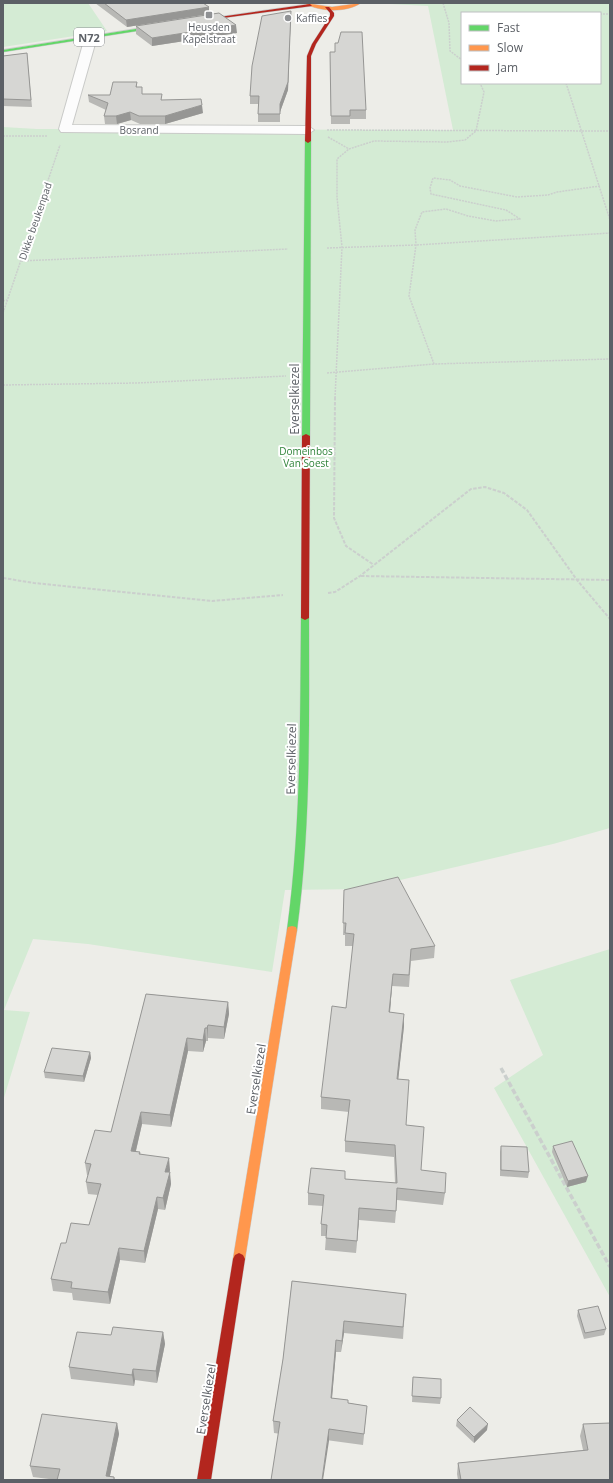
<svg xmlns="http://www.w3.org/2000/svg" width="613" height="1483" viewBox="0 0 613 1483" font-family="'Open Sans',sans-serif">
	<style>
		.green { fill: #d4ebd4; fill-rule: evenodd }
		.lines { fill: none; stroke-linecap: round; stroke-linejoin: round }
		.street-casing { stroke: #c9cac8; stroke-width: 2 }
		.fast-casing { stroke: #c9caca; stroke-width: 1 }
		.slow-casing { stroke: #c9caca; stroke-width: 1 }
		.jam-casing { stroke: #c9caca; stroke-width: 1 }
		.path-far2 { stroke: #cbcfcd; stroke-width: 1.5; stroke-dasharray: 2 1; stroke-linecap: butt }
		.path-far1 { stroke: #cbcfcd; stroke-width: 2; stroke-dasharray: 3.5 1.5; stroke-linecap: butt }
		.path { stroke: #cbcfcd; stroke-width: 3.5; stroke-dasharray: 5.5 2.5; stroke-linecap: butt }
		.street { fill: #fcfcfc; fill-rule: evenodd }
		.fast { fill: #63d668; fill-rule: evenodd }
		.slow { fill: #ff974d; fill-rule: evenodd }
		.jam { fill: #b3261e; fill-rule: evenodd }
		.wall { fill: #b8b8b5 }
		.shaded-wall { fill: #969694 }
		.building { fill: #d6d6d3; stroke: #969694 }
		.poi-dot { fill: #8f9194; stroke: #fff; stroke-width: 1.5 }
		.labels { text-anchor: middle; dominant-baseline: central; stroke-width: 4; stroke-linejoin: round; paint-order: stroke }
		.far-poi-label { font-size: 10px; fill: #5c6066; stroke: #fff; text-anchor: start }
		.far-street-label { font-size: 10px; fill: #5c6066; stroke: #fff }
		.far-park-label { font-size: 10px; fill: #2f8339; stroke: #fff }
		.shield { fill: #fff; stroke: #8d9094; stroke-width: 1 }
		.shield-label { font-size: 11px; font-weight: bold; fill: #5c6066 }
		.street-label { font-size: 12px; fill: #5c6066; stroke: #fff }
	</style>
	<rect width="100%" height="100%" fill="#edede8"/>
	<path class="green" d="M 3,3 L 88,3 L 107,31 L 3,47 Z
		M 371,3 L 610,3 L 610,828 L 553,844 L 362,889 L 285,890 L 272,972 L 88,944 L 33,939 L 4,1010 L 30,1012 L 3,1101 L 3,127 L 37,129 L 453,130 L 428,6 ZM 462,13 L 600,13 L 600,83 L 462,83 Z
		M 610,949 L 610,1297 L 494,1088 L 543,1055 L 510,980 Z"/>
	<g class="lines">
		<g class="street-casing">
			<path id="street" d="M 88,34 L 93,37 L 95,44 L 72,125 L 308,126 L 314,130 L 308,134 L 61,132 L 59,129 L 83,44 L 83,37 Z"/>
		</g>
		<g class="fast-casing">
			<path id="fast" d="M 186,21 L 188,23 L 3,52 L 3,50 Z
				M 308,139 L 311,141 L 310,436 L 306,438 L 302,436 L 305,141 Z
				M 302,616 L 305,616 L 309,618 C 309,722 311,826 297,930 L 296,933 L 288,933 L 287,930 C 301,826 300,722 301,618 Z"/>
		</g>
		<g class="slow-casing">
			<path id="slow" d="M 304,3 L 332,7 L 361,3 C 346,13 319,12 304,3 Z
				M 292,926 L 296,927 L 297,930 L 245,1259 L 243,1263 L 239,1265 L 235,1263 L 233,1259 L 287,930 L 288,927 Z"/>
		</g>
		<g class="jam-casing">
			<path id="jam" d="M 310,4 L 312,6 L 186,23 L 184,22 Z
				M 325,7 L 329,7 L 334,13 L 334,16 L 316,44 L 311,56 L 311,141 L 308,143 L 305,141 L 307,56 L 312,44 L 330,16 L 330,13 Z
				M 306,434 L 310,436 L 309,618 L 305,620 L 301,618 L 302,436 Z
				M 239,1253 L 243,1255 L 245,1259 L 211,1480 L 197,1480 L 233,1259 L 235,1255 Z"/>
		</g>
		<path class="path-far2" d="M 443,3 L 449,23 L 450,51 L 462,60
			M 600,14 L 610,14
			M 566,83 L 610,220
			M 327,130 L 610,131
			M 3,136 L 48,136
			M 328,137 L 349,149
			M 600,186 L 557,192 L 548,195 L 517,197 L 460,186 L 450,180 L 433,178 L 430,188 L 431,194 L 506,210 L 520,219 L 496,221 L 468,216 L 446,209 L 422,212 L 415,230 L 416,245 L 409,296 L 434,364 L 610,359
			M 327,248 L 416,245 L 610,233
			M 21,261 L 288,249
			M 3,301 L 7,300
			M 3,313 L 60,145
			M 327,373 L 434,364
			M 3,385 L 137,383 L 286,376
			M 335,398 L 342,247 L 337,197 L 337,159 L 349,149 L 374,141 L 447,142 L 465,140 L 476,131 L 484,92 L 480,83"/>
		<path class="path-far1" d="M 335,397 L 334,518 L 346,546 L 374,565
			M 361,576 L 610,580
			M 3,578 L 34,583 L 212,601 L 283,595
			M 328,593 L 335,592 L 360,576 L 471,489 L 485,487 L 504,493 L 527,510 L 577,580 L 610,619"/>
		<path class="path" d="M 501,1068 L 610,1267"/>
		<use href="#street" class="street"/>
		<use href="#fast" class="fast"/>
		<use href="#slow" class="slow"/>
		<use href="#jam" class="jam"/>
	</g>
	<path class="wall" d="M 95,3 L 203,3 L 209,14 L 127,27 Z
		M 291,11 L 288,90 L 280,112 L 280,122 L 258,122 L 258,114 L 259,104 L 250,104 L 250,96 Z
		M 136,26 L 237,33 L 152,46 L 136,34 Z
		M 330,52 L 366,110 L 366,119 L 350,119 L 350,124 L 331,124 Z
		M 27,53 L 32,107 L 3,106 L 3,56 Z
		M 137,82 L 137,87 L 142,94 L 162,100 L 203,113 L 165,124 L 140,124 L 131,120 L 117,124 L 105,124 L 104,116 L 106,110 L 89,102 L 88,95 L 110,95 Z
		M 344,890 L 435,946 L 434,958 L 411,961 L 409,987 L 392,986 L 390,1012 L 404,1026 L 398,1080 L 406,1125 L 421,1170 L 445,1193 L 443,1205 L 397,1200 L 395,1223 L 359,1220 L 356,1253 L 325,1250 L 326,1236 L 321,1236 L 321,1224 L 323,1206 L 308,1205 L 308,1193 L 345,1171 L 345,1179 L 395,1183 L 394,1157 L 345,1152 L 345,1141 L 349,1112 L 321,1109 L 321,1097 L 346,1008 L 353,946 L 345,946 L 345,935 L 343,935 Z
		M 146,994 L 228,1002 L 229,1014 L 224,1039 L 208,1038 L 208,1041 L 206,1041 L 203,1052 L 188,1051 L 171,1127 L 142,1124 L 136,1151 L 170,1170 L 169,1172 L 171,1184 L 165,1210 L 158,1209 L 145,1263 L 120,1260 L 110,1304 L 73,1300 L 72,1293 L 53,1291 L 51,1279 L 66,1243 L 89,1225 L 98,1195 L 88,1194 L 86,1182 L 88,1175 L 87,1175 L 85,1163 L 111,1132 Z
		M 90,1052 L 91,1058 L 84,1082 L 45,1078 L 44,1072 Z
		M 501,1146 L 529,1172 L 528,1178 L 500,1176 L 500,1152 Z
		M 553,1146 L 586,1182 L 567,1187 L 552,1152 Z
		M 292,1281 L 406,1294 L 403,1339 L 344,1333 L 341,1352 L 336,1352 L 332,1398 L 348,1403 L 367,1406 L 363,1445 L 274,1433 L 273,1421 L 283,1359 Z
		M 578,1310 L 606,1329 L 604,1335 L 584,1339 L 577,1316 Z
		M 163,1332 L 165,1344 L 157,1383 L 135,1380 L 134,1386 L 71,1379 L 69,1367 L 111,1335 Z
		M 413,1377 L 441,1398 L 440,1404 L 412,1402 Z
		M 457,1420 L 487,1430 L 474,1443 L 456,1426 Z
		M 117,1423 L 119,1434 L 110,1476 L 114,1477 L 115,1480 L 57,1480 L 33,1477 L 30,1466 Z
		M 583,1424 L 610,1480 L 458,1480 L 457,1474 L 458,1463 L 583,1450 L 580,1436 Z"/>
	<path class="shaded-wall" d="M 209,7 L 209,14 L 127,27 L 126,20 Z
		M 291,11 L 288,90 L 280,112 L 280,122 L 280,104 Z
		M 236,25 L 237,33 L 152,46 L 152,38 Z
		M 202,105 L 203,113 L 165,124 L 165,116 Z
		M 130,112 L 131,120 L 117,124 L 116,116 Z
		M 393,974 L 392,986 L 389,1024 L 389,1012 Z
		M 228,1002 L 229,1014 L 224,1039 L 224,1027 Z
		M 404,1014 L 404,1026 L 397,1091 L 397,1079 Z
		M 208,1025 L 208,1041 L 207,1028 Z
		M 205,1028 L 206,1041 L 203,1052 L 203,1040 Z
		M 187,1038 L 188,1051 L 171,1127 L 170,1115 Z
		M 90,1052 L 91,1058 L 84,1082 L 83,1076 Z
		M 141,1112 L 142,1124 L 133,1163 L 131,1151 Z
		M 169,1158 L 170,1170 L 167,1184 L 165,1172 Z
		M 170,1172 L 171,1184 L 165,1210 L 163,1198 Z
		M 588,1176 L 586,1182 L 567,1187 L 568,1181 Z
		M 157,1197 L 158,1209 L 145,1263 L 144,1251 Z
		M 359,1208 L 359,1220 L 356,1253 L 357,1241 Z
		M 119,1248 L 120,1260 L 110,1304 L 108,1292 Z
		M 344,1321 L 344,1333 L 341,1352 L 342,1341 Z
		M 163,1332 L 165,1344 L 157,1383 L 156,1371 Z
		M 336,1340 L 336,1352 L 331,1409 L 331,1398 Z
		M 133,1369 L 135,1380 L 134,1386 L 132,1375 Z
		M 117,1423 L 119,1434 L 109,1480 L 106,1476 Z
		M 488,1424 L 487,1430 L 474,1443 L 474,1437 Z
		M 329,1429 L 329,1441 L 323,1480 L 322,1480 Z"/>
	<path class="building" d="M 104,3 L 203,3 L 209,7 L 126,20 Z
		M 291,11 L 288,82 L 280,104 L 280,114 L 258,114 L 259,96 L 250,96 L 252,66 L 262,16 Z
		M 219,13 L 236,25 L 152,38 L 136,26 Z
		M 341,32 L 362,32 L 366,110 L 350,110 L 350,116 L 331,116 L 330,52 L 335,52 L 335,43 L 338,43 Z
		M 27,53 L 31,100 L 3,99 L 3,56 Z
		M 113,82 L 137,82 L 136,87 L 142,87 L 142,94 L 162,94 L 161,100 L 201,99 L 202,105 L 165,116 L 139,116 L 130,112 L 116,116 L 104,116 L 108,103 L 88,95 L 110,95 Z
		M 398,877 L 435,946 L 411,949 L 409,975 L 393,974 L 389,1012 L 404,1014 L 397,1079 L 409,1080 L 406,1125 L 424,1127 L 421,1170 L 446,1173 L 445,1193 L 397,1188 L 396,1211 L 359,1208 L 357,1241 L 326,1238 L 327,1225 L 321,1224 L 324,1195 L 308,1193 L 311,1168 L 345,1171 L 345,1179 L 397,1183 L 395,1145 L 345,1141 L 350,1100 L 321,1097 L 332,1006 L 346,1008 L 354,934 L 345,933 L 346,923 L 343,923 L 344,890 Z
		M 146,994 L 228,1002 L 224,1027 L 208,1025 L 207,1028 L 205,1028 L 203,1040 L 187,1038 L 170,1115 L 141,1112 L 131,1151 L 140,1152 L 139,1154 L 169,1158 L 165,1172 L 170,1172 L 163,1198 L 157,1197 L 144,1251 L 119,1248 L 108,1292 L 71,1288 L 72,1282 L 51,1279 L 61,1243 L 66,1243 L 71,1223 L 89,1225 L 101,1184 L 86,1182 L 91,1164 L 85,1163 L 95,1130 L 111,1132 Z
		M 52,1048 L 90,1052 L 83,1076 L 44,1072 Z
		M 572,1141 L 588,1176 L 568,1181 L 553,1146 Z
		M 501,1146 L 527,1147 L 529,1172 L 501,1170 Z
		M 292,1281 L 406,1294 L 403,1327 L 344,1321 L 342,1341 L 336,1340 L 331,1398 L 348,1400 L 348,1403 L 367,1406 L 364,1434 L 329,1429 L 322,1480 L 271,1480 L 280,1422 L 273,1421 L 283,1359 Z
		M 598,1306 L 606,1329 L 585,1333 L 578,1310 Z
		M 113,1327 L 163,1332 L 156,1371 L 133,1369 L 132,1375 L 69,1367 L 77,1332 L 111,1335 Z
		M 413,1377 L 441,1379 L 441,1398 L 412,1396 Z
		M 470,1407 L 488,1424 L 474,1437 L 457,1420 Z
		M 42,1414 L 117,1423 L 106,1476 L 114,1477 L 114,1480 L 57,1480 L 60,1469 L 30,1466 Z
		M 610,1423 L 610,1480 L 461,1480 L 458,1463 L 588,1450 L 583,1424 Z"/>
	<g class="poi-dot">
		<rect x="205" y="11" width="8" height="8" rx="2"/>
		<circle cx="288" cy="18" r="4"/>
	</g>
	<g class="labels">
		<g class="far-poi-label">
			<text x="296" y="18">Kaffies</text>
			<text x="209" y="27" text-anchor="middle">Heusden<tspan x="209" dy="12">Kapelstraat</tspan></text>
		</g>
		<g class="far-street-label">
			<text x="139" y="130">Bosrand</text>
			<text transform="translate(35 221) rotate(-71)">Dikke beukenpad</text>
		</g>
		<g class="far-park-label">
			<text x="306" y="451">Domeinbos<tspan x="306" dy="12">Van Soest</tspan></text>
		</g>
		<rect class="shield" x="74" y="28" width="30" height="18" rx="3"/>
		<g class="shield-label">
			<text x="89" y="37">N72</text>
		</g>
		<g class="street-label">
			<text transform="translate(294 399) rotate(-90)">Everselkiezel</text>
			<text transform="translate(291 759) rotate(-89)">Everselkiezel</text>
			<text transform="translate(256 1079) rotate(-81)">Everselkiezel</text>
			<text transform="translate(206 1399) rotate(-81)">Everselkiezel</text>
		</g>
	</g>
	<rect width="613" height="1483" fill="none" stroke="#5c6066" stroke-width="8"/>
	<rect x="461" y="12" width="140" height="72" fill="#ffffff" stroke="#bebfc2"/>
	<rect x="469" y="25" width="20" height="6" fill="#63d668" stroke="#bebfc2"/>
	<text x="497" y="32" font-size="12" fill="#5c6066">Fast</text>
	<rect x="469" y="45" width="20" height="6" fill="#ff974d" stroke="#bebfc2"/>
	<text x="497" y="52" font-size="12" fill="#5c6066">Slow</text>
	<rect x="469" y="65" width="20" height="6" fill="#b3261e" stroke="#bebfc2"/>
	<text x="497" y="72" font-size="12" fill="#5c6066">Jam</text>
</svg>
